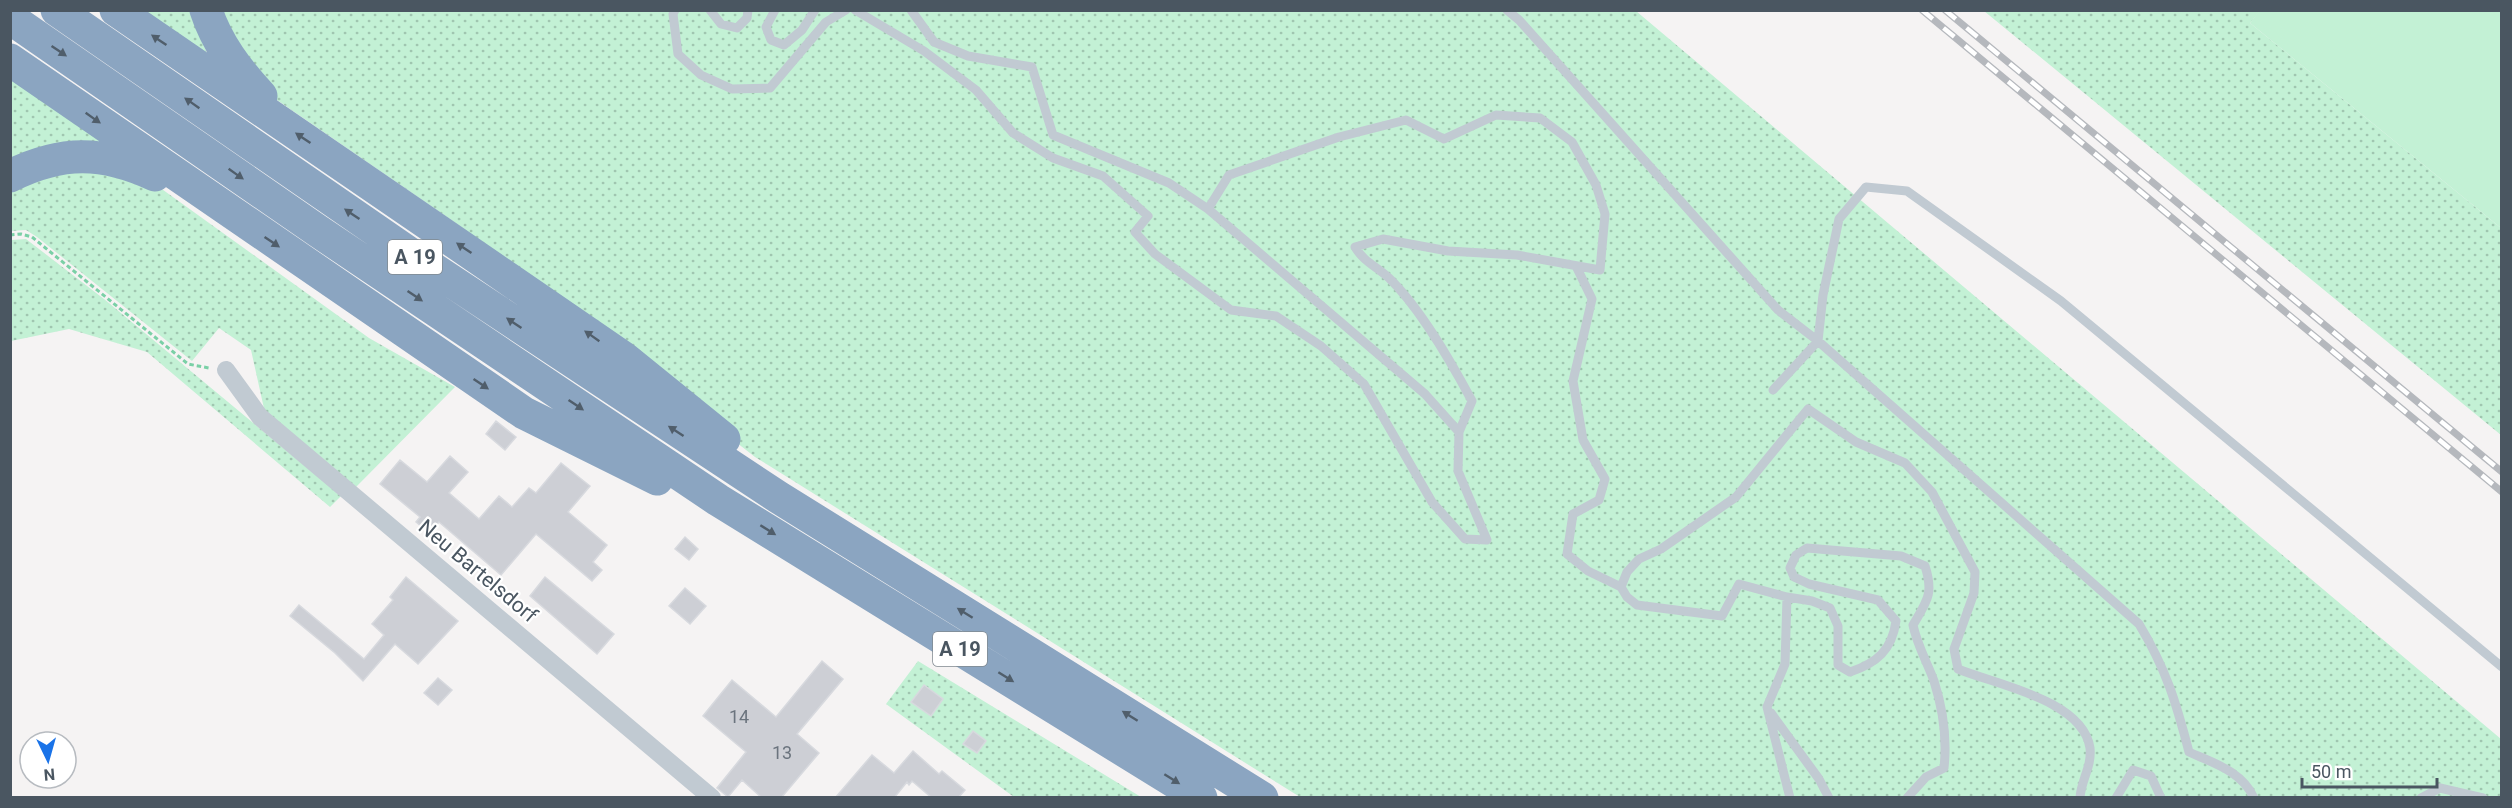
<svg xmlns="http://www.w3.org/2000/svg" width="2512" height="808" viewBox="0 0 2512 808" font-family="Roboto,sans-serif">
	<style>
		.grass { fill: url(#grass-dots) }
		.pitch { fill: #c3f1d5 }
		.building { fill: #cdcfd5; stroke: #d7d9de; stroke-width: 1.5 }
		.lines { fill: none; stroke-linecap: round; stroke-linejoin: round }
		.path { stroke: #7ad0a6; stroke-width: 3; stroke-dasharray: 4.5 3; stroke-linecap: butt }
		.service { stroke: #c1cad2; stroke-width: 9 }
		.minor { stroke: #c1cad2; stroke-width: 18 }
		.motorway { stroke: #8ba5c1; stroke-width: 33 }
		.rail-casing { stroke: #b5b8bd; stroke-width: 7 }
		.rail { stroke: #fff; stroke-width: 4.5; stroke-dasharray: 14; stroke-linecap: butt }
		.oneway { fill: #505e6b }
		.labels { text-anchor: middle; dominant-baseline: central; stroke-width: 4.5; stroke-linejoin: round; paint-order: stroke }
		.number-label { font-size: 18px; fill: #6b747e }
		.shield { fill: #fff; stroke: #808990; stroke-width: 1.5 }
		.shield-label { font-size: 20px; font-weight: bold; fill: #4a5661 }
		.street-label { font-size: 21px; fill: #4a5661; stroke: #fff }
	</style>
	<defs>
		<pattern id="grass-dots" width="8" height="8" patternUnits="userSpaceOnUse" patternTransform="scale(1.5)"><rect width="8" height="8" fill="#c3f1d5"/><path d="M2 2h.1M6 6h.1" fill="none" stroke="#a0c6b0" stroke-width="1.8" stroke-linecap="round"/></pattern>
	</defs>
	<rect width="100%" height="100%" fill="#f5f3f3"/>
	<path class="grass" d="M 132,11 L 191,11 L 207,53 Z
		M 213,11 L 1636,11 L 2501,739 L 2501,797 L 1300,797 L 755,457 L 460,226 L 277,100 L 262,87 Z
		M 1984,11 L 2260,11 L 2250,23 L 2501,228 L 2501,435 Z
		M 11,70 L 133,156 L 11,167 Z
		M 84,163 L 159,187 L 369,338 L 455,387 L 356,487 L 265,413 L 251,350 L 219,328 L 192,361 L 37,237 L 26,230 L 11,231 L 11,184 Z
		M 26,239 L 104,299 L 341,496 L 330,507 L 147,352 L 69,329 L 11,341 L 11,240 Z
		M 918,661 L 1141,797 L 1014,797 L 886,704 Z"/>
	<path class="pitch" d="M 2260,10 L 2501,11 L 2501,228 L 2250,23 Z"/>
	<path class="building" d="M 496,421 L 516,437 L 505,450 L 486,434 Z
		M 450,456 L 468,472 L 449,493 L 479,519 L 499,496 L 512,507 L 529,488 L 536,493 L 561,463 L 590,486 L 568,512 L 607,545 L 593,562 L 602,570 L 592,581 L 536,534 L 501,575 L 439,522 L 429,533 L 416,522 L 420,517 L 380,484 L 400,460 L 427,482 Z
		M 685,537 L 698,549 L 689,560 L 675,549 Z
		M 406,577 L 458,621 L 418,664 L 395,644 L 363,681 L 335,653 L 290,616 L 299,605 L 364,659 L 384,635 L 372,624 L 393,600 L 390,597 Z
		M 545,577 L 614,634 L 597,654 L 530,596 Z
		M 685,588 L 706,606 L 690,624 L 669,606 Z
		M 822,661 L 843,679 L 797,734 L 819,753 L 781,798 L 762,798 L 742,780 L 728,797 L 717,788 L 746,752 L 703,716 L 732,680 L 776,717 Z
		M 438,678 L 452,690 L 438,705 L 424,693 Z
		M 924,685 L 943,699 L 931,716 L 911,702 Z
		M 973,731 L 986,741 L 977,753 L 963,744 Z
		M 913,751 L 939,774 L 942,771 L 965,790 L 958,798 L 932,798 L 912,781 L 909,785 L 907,782 L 894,798 L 835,798 L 872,755 L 894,773 Z"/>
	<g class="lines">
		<path class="path" d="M 10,235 L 21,234 L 32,237 L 188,364 L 209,368"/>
		<path class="service" d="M 675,10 L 673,14 L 678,54 L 701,75 L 732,89 L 770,88 L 826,22 L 846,10
			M 710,10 L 721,24 L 737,28 L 747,18 L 748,10
			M 775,10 L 766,27 L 771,40 L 784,45 L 802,30 L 815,10
			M 855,10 L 924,51 L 976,90 L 1013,133 L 1053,158 L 1103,176 L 1148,216 L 1135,232 L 1155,254 L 1231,310 L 1276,316 L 1321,346 L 1364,384 L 1432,502 L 1465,539 L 1487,540 L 1458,471 L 1459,432 L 1425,394 L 1208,209 L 1169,183 L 1053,135 L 1032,67 L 968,56 L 934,42 L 911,10
			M 1507,10 L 1519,20 L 1778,310 L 1818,341 L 1773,390
			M 1208,209 L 1229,175 L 1339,137 L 1406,120 L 1444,139 L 1496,115 L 1540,118 L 1572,142 L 1596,185 L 1605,214 L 1600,270 L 1517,255 L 1448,251 L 1383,239 L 1355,247 C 1364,262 1376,266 1389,278 C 1421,309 1451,362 1472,401 L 1459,432
			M 1576,266 L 1592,299 L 1573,381 L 1583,440 L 1605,479 L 1599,500 L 1573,514 L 1567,554 L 1588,571 L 1621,587
			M 1787,597 L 1785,664 L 1767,707 L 1790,798
			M 1771,713 L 1819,779 L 1829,798
			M 1907,798 L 1926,777 L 1944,768 C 1947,740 1943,709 1934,681 C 1927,662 1917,645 1913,625 C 1927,601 1934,594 1925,566 L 1901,556 L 1807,548 L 1796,555 L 1790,568 L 1794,577 L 1809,584 L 1878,600 L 1896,621 C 1892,650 1877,663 1850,672 L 1838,665 L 1838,626 L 1830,608 L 1812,601 L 1787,597 L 1739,584 L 1722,616 L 1637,605 L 1627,597 L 1621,587 L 1627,572 L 1639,559 L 1661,549 L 1736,497 L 1808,409 L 1856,442 L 1905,463 L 1932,492 L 1975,572 L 1974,593 L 1954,649 L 1958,669 C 1997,685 2083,700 2090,748 C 2092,767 2081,780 2080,798
			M 2116,798 L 2133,770 L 2151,776 L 2161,798
			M 2254,798 C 2242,771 2213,763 2189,752 C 2176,702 2166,669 2139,624 L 1818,341 L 1823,295 L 1839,219 L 1866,187 L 1907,191 L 2061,301 L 2502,667
			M 2421,798 L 2440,788 L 2483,798"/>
		<path class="minor" d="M 226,370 L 260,417 L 712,798"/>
		<path class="motorway" d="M 57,10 L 409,253 L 778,497 L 1262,798
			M 116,10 L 624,358 L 724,439
			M 206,10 C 217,44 238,71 261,96
			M 10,18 L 318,231 L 718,500 L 1201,798
			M 10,60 L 524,413 L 657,479
			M 10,176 C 62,150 103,151 155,175"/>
		<g class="rail-casing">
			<path id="rail" d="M 1922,10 L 2502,492
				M 1945,10 L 2502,472"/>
		</g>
		<use href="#rail" class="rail"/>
	</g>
	<defs><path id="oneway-solid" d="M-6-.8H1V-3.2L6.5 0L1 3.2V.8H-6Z" transform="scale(1.5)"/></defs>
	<g class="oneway">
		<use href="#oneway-solid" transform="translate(159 40) rotate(-146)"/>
		<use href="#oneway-solid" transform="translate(59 51) rotate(34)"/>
		<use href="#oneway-solid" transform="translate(192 103) rotate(-145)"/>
		<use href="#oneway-solid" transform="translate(93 118) rotate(35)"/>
		<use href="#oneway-solid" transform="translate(303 138) rotate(-146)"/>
		<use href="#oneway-solid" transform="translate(236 174) rotate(35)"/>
		<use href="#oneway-solid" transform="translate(352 214) rotate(-146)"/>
		<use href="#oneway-solid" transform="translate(272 242) rotate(34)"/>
		<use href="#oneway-solid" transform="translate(464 248) rotate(-146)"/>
		<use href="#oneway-solid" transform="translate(415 296) rotate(34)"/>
		<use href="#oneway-solid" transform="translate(514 323) rotate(-146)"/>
		<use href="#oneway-solid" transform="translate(592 336) rotate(-145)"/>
		<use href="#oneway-solid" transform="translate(481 384) rotate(34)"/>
		<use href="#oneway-solid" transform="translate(576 405) rotate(34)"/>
		<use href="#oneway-solid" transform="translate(676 431) rotate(-147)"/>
		<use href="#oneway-solid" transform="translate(768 530) rotate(32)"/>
		<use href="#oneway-solid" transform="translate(965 613) rotate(-148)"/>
		<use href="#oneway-solid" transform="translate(1006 677) rotate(32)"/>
		<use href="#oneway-solid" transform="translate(1130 716) rotate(-148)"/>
		<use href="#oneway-solid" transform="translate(1172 779) rotate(32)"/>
	</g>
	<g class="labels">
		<g class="number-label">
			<text x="739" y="716">14</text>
			<text x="782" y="752">13</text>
		</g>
		<g class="shield">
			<rect x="388" y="240" width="54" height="34" rx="4.5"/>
			<rect x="933" y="632" width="54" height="34" rx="4.5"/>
		</g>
		<g class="shield-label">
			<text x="415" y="257">A 19</text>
			<text x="960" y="649">A 19</text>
		</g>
		<g class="street-label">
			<text transform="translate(478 571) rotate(40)">Neu Bartelsdorf</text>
		</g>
	</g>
	<rect width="2512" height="808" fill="none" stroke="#4a5661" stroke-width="24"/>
	<g transform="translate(48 760) rotate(175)"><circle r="28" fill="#ffffff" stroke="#b7bbc0" stroke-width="1.5"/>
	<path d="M0-4.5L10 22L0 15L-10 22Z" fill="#1a73e8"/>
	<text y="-9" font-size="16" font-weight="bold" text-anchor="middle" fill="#4a5661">N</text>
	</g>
	<path d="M2302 778v9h135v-9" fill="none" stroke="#4a5661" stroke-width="3"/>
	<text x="2311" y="778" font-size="18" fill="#4a5661" stroke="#ffffff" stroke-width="4.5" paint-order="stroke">50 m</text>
</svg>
